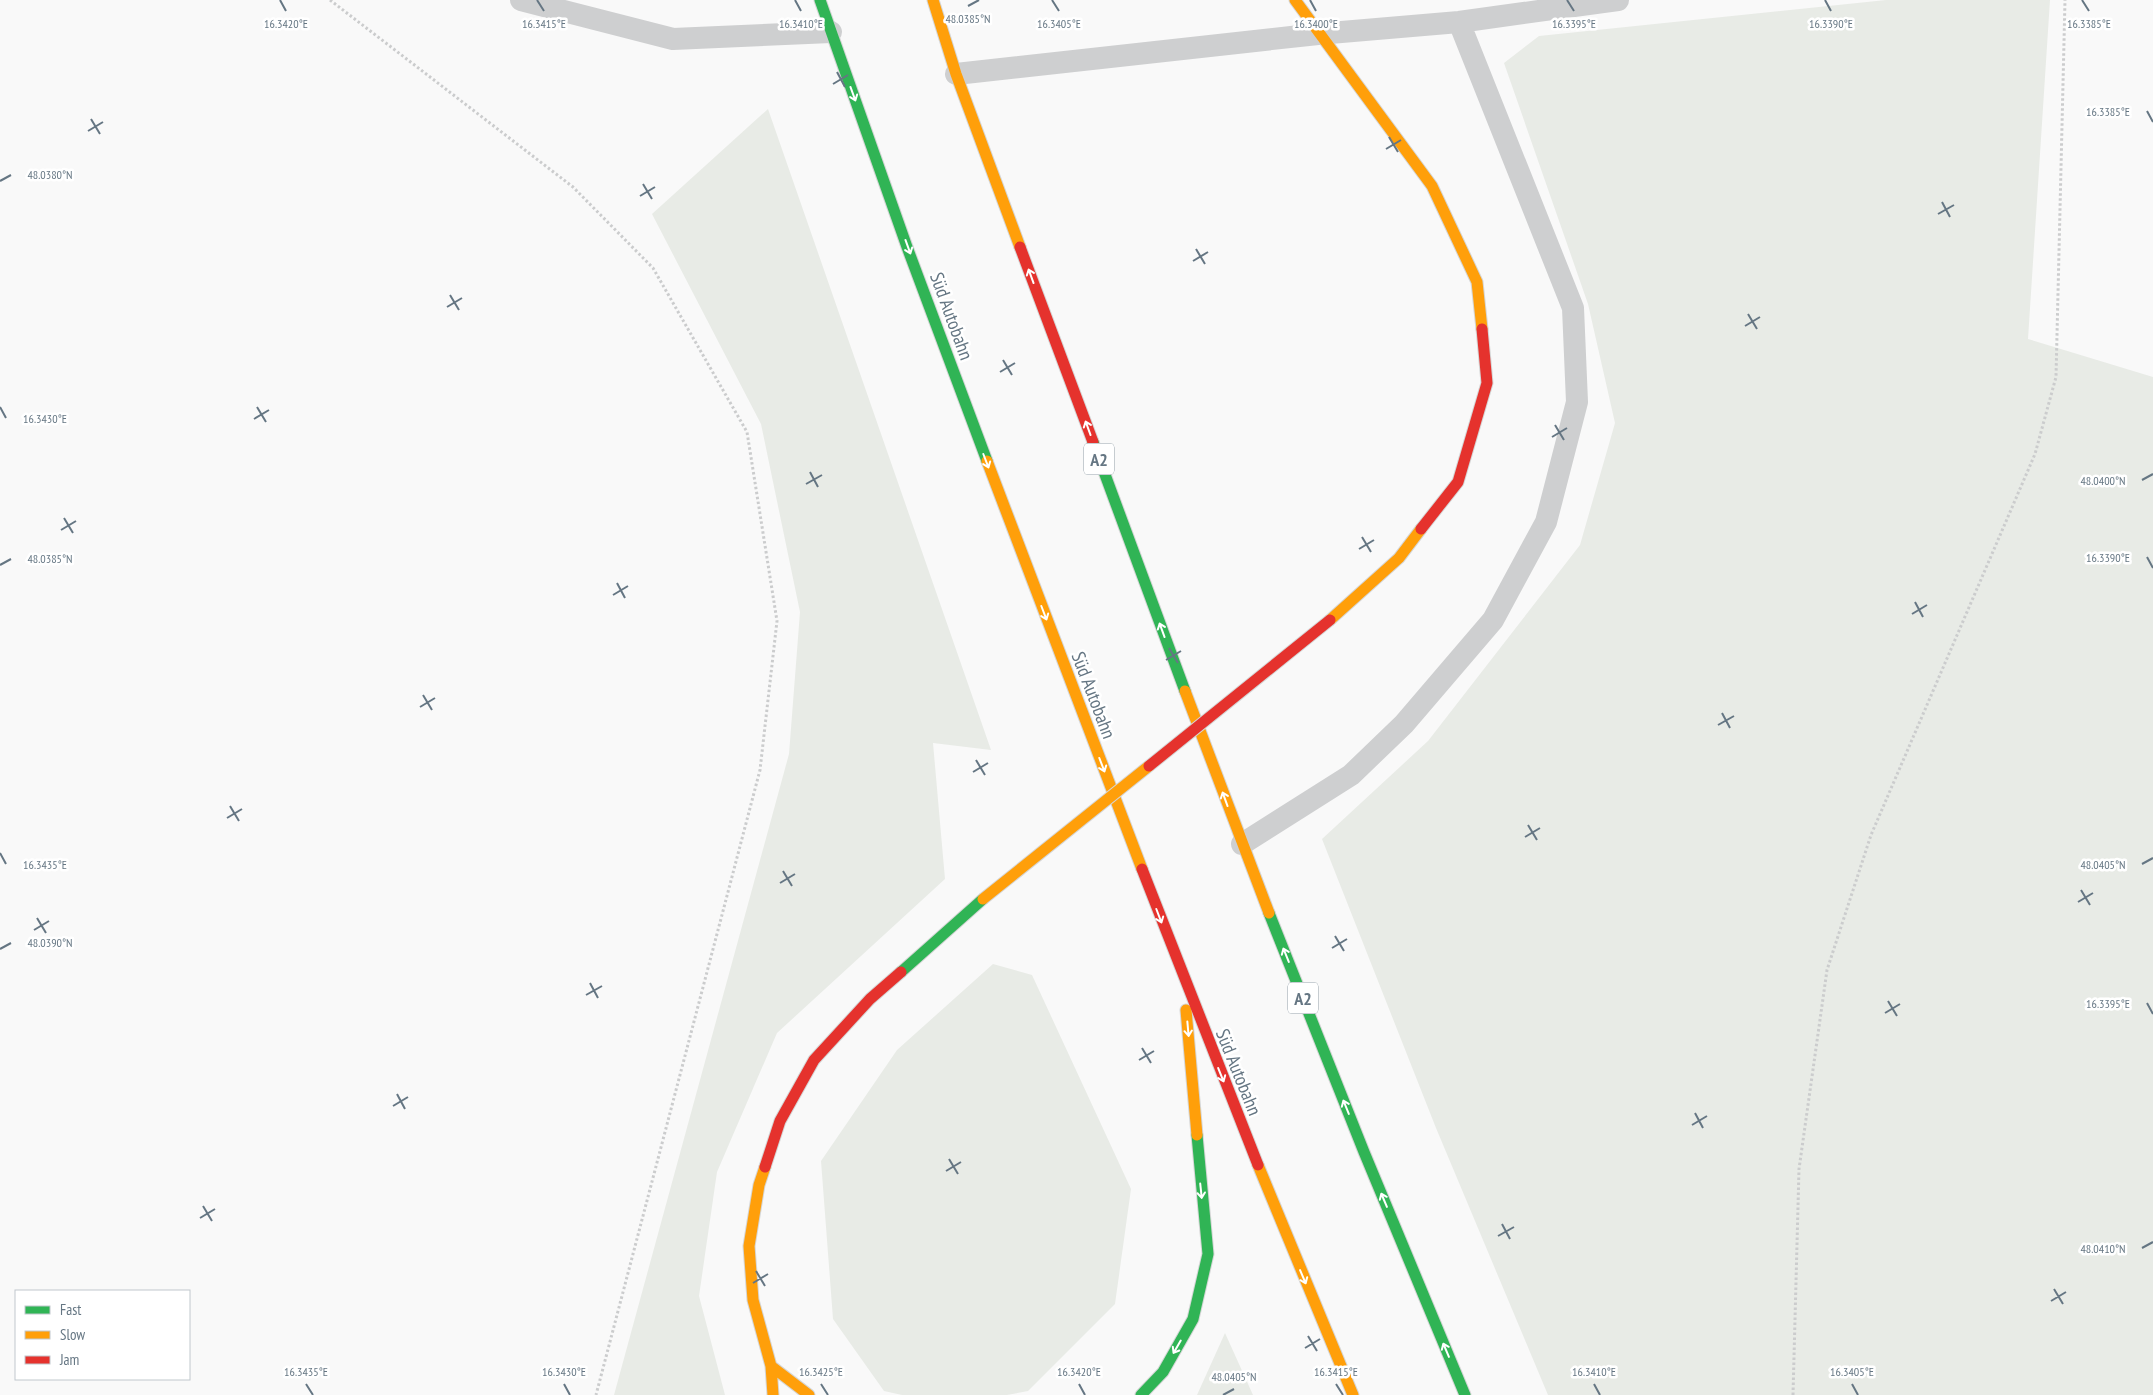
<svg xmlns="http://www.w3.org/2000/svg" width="2153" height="1395" viewBox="0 0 2153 1395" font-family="'PT Sans Narrow',sans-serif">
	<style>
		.green { fill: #e8ebe6 }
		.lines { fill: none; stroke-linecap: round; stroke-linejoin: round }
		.fast-casing { stroke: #d5d6d6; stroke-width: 13 }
		.slow-casing { stroke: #d5d6d6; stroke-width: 13 }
		.jam-casing { stroke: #d5d6d6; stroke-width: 13 }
		.path { stroke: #cbcccd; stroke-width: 3; stroke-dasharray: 2.5 2.5; stroke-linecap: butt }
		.lane { stroke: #cecfd0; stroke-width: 22 }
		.fast { stroke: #30b455; stroke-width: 11 }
		.slow { stroke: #ff9f0a; stroke-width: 11 }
		.jam { stroke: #e5322d; stroke-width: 11 }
		.slow-bridge-casing { stroke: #d5d6d6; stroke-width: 13; stroke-linecap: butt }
		.jam-bridge-casing { stroke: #d5d6d6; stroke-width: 13; stroke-linecap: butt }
		.slow-bridge { stroke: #ff9f0a; stroke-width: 11 }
		.jam-bridge { stroke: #e5322d; stroke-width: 11 }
		.oneway { stroke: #fff }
		.ticks { fill: none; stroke: #657683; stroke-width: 2 }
		.labels { text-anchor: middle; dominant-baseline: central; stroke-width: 5; stroke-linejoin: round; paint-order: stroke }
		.shield { fill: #fff; stroke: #939fa8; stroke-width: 1 }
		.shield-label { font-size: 18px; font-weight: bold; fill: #657683 }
		.street-label { font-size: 19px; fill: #657683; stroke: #fff }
		.ticks-label { font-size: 12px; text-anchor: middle; fill: #657683; stroke: #fff; stroke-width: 5; stroke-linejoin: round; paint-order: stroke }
	</style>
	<rect width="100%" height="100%" fill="#f9f9f9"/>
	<path class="green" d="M 1886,0 L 2050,0 L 2028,339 L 2153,377 L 2153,1395 L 1548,1395 L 1436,1128 L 1322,839 L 1428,741 L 1580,545 L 1615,423 L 1588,304 L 1504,63 L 1539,36 Z
		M 768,109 L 991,750 L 933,743 L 945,879 L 777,1033 L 717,1172 L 699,1296 L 725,1395 L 614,1395 L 789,754 L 800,612 L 761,424 L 652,214 Z
		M 993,964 L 1032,975 L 1131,1189 L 1115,1304 L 1028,1391 L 1007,1395 L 902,1395 L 884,1391 L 833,1319 L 821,1161 L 897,1050 Z
		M 1225,1333 L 1253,1395 L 1197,1395 Z"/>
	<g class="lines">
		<g class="fast-casing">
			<path id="fast" d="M 820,0 L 907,247 L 987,461
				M 1093,442 L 1185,691
				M 1269,913 L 1364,1152 L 1465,1395
				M 901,972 L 983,899
				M 1141,1395 L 1163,1372 L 1193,1319 L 1208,1254 L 1197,1135"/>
		</g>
		<g class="slow-casing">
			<path id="slow" d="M 933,0 L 956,74 L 1020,247
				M 1295,0 L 1432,186 L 1477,282 L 1482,329
				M 987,461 L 1142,869
				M 1330,620 L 1399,558 L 1421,529
				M 1185,691 L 1269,913
				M 1186,1010 L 1197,1135
				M 1258,1165 L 1353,1395
				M 765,1167 L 759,1185 L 749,1246 L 753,1300 L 771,1366 L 773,1395
				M 771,1366 L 809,1395"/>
		</g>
		<g class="jam-casing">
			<path id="jam" d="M 1020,247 L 1093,442
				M 1421,529 L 1458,482 L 1487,383 L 1482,329
				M 1142,869 L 1258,1165
				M 765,1167 L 780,1121 L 814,1060 L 870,999 L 901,972"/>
		</g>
		<path class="path" d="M 330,0 L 573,187 L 653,268 L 747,432 L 777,621 L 760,770 L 596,1395
			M 1793,1395 L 1799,1169 L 1827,970 L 1871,835 L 2035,454 L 2056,377 L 2065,0"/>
		<path class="lane" d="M 521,0 L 673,39 L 831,32
			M 956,74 L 1318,34 L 1459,22 L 1618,0
			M 1242,844 L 1351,775 L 1404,724 L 1493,620 L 1546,522 L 1577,402 L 1573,308 L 1459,22"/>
		<use href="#fast" class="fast"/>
		<use href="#slow" class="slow"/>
		<use href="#jam" class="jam"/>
		<g class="slow-bridge-casing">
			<path id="slow-bridge" d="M 983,899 L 1149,766"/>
		</g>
		<g class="jam-bridge-casing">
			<path id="jam-bridge" d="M 1149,766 L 1330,620"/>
		</g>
		<use href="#slow-bridge" class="slow-bridge"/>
		<use href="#jam-bridge" class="jam-bridge"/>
	</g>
	<defs><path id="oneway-shaft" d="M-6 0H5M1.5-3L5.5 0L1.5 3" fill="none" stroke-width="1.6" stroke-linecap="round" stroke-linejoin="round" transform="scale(1.25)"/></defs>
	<g class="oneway">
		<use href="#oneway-shaft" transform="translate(853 94) rotate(70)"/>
		<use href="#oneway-shaft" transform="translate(908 247) rotate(70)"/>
		<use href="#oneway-shaft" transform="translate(1031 276) rotate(-110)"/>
		<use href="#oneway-shaft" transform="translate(1088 428) rotate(-110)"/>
		<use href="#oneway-shaft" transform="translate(986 461) rotate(69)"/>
		<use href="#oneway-shaft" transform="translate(1044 613) rotate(69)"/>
		<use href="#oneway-shaft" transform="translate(1162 630) rotate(-110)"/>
		<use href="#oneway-shaft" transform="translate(1102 765) rotate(69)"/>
		<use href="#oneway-shaft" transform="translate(1225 799) rotate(-110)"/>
		<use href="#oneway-shaft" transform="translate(1159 916) rotate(69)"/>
		<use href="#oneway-shaft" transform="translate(1286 955) rotate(-112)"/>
		<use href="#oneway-shaft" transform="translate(1188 1029) rotate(85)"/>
		<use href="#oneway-shaft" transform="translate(1221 1075) rotate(68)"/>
		<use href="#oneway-shaft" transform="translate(1346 1107) rotate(-112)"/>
		<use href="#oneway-shaft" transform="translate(1201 1191) rotate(84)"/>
		<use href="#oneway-shaft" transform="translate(1384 1200) rotate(-113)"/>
		<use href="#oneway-shaft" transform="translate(1303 1277) rotate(67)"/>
		<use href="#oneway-shaft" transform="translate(1177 1347) rotate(120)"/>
		<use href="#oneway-shaft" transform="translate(1446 1350) rotate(-113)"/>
	</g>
	<path class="ticks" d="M 280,0 L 286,11M 537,0 L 544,11M 795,0 L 801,11M 1052,0 L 1059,11M 1310,0 L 1316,11M 1567,0 L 1574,11M 1825,0 L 1831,11M 2082,0 L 2089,11M 968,6 L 979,0M 837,72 L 845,87M 833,84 L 848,75M 2147,111 L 2153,122M 91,119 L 100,134M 88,131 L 103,122M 1389,137 L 1398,152M 1386,149 L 1401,140M 0,181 L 11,175M 643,184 L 652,199M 640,196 L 655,187M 1942,202 L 1950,217M 1938,214 L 1954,205M 1196,249 L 1205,264M 1193,261 L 1208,252M 450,295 L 459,310M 447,307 L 462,298M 1748,314 L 1757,329M 1745,326 L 1760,317M 1003,360 L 1012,375M 1000,372 L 1015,363M 0,407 L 6,418M 257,407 L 266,422M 254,419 L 269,410M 1555,425 L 1564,440M 1552,437 L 1567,428M 810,472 L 818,487M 2142,480 L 2153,474M 806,484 L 822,475M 64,518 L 73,533M 61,530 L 76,521M 1362,537 L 1371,552M 1359,549 L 1374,540M 2147,557 L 2153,568M 0,565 L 11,559M 617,583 L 625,598M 613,595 L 628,586M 1915,602 L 1923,617M 1912,614 L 1927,605M 1169,648 L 1178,663M 1166,660 L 1181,651M 423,695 L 432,710M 420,707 L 435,698M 1722,713 L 1730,728M 1718,725 L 1734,716M 976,760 L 985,775M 973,772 L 988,763M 230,806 L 239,821M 227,818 L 242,809M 1528,825 L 1537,840M 1525,837 L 1540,828M 0,853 L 6,864M 2142,864 L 2153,858M 783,871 L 792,886M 780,883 L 795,874M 2081,890 L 2090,905M 2078,902 L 2093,893M 37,918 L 46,933M 34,930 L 49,921M 1335,936 L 1344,951M 1332,948 L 1347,939M 0,949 L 11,943M 590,983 L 598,998M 586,995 L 602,986M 1888,1001 L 1897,1016M 2147,1003 L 2153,1014M 1885,1013 L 1900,1004M 1142,1048 L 1151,1063M 1139,1060 L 1154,1051M 397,1094 L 405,1109M 393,1106 L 408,1097M 1695,1113 L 1703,1128M 1692,1125 L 1707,1116M 949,1159 L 958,1174M 946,1171 L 961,1162M 203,1206 L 212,1221M 200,1218 L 215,1209M 1502,1224 L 1510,1239M 1498,1236 L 1514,1227M 2142,1248 L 2153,1242M 756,1271 L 765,1286M 753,1283 L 768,1274M 2054,1289 L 2063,1304M 2051,1301 L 2066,1292M 1308,1336 L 1317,1351M 1305,1348 L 1320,1339M 306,1384 L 313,1395M 564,1384 L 570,1395M 821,1384 L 828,1395M 1079,1384 L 1085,1395M 1336,1384 L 1343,1395M 1594,1384 L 1600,1395M 1852,1384 L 1858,1395M 1223,1395 L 1234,1389"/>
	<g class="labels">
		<g class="shield">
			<rect x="1084" y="443.5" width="30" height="31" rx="4"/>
			<rect x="1288" y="982.5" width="30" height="31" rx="4"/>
		</g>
		<g class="shield-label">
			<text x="1099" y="459">A2</text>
			<text x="1303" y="998">A2</text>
		</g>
		<g class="street-label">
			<text transform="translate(952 316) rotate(70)">Süd Autobahn</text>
			<text transform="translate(1094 695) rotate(69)">Süd Autobahn</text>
			<text transform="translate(1239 1072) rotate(68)">Süd Autobahn</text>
		</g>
	</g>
	<g class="ticks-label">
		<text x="968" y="23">48.0385°N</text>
		<text x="286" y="28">16.3420°E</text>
		<text x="544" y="28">16.3415°E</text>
		<text x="801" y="28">16.3410°E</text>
		<text x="1059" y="28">16.3405°E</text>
		<text x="1316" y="28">16.3400°E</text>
		<text x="1574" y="28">16.3395°E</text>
		<text x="1831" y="28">16.3390°E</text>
		<text x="2089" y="28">16.3385°E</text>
		<text x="2108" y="116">16.3385°E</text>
		<text x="50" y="179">48.0380°N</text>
		<text x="45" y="423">16.3430°E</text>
		<text x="2103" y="485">48.0400°N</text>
		<text x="2108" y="562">16.3390°E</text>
		<text x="50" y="563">48.0385°N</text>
		<text x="45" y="869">16.3435°E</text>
		<text x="2103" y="869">48.0405°N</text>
		<text x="50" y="947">48.0390°N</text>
		<text x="2108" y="1008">16.3395°E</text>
		<text x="2103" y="1253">48.0410°N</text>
		<text x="306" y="1376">16.3435°E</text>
		<text x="564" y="1376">16.3430°E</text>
		<text x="821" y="1376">16.3425°E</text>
		<text x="1079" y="1376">16.3420°E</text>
		<text x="1336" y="1376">16.3415°E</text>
		<text x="1594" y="1376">16.3410°E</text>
		<text x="1852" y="1376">16.3405°E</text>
		<text x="1234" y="1381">48.0405°N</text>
	</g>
	<rect x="15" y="1290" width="175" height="90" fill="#ffffff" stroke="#c1c8cd"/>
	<rect x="25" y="1306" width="25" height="8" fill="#30b455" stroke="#c1c8cd"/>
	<text x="60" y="1315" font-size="15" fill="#657683">Fast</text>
	<rect x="25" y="1331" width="25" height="8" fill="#ff9f0a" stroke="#c1c8cd"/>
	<text x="60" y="1340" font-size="15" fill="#657683">Slow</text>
	<rect x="25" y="1356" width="25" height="8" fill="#e5322d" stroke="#c1c8cd"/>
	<text x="60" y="1365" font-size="15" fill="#657683">Jam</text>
</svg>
